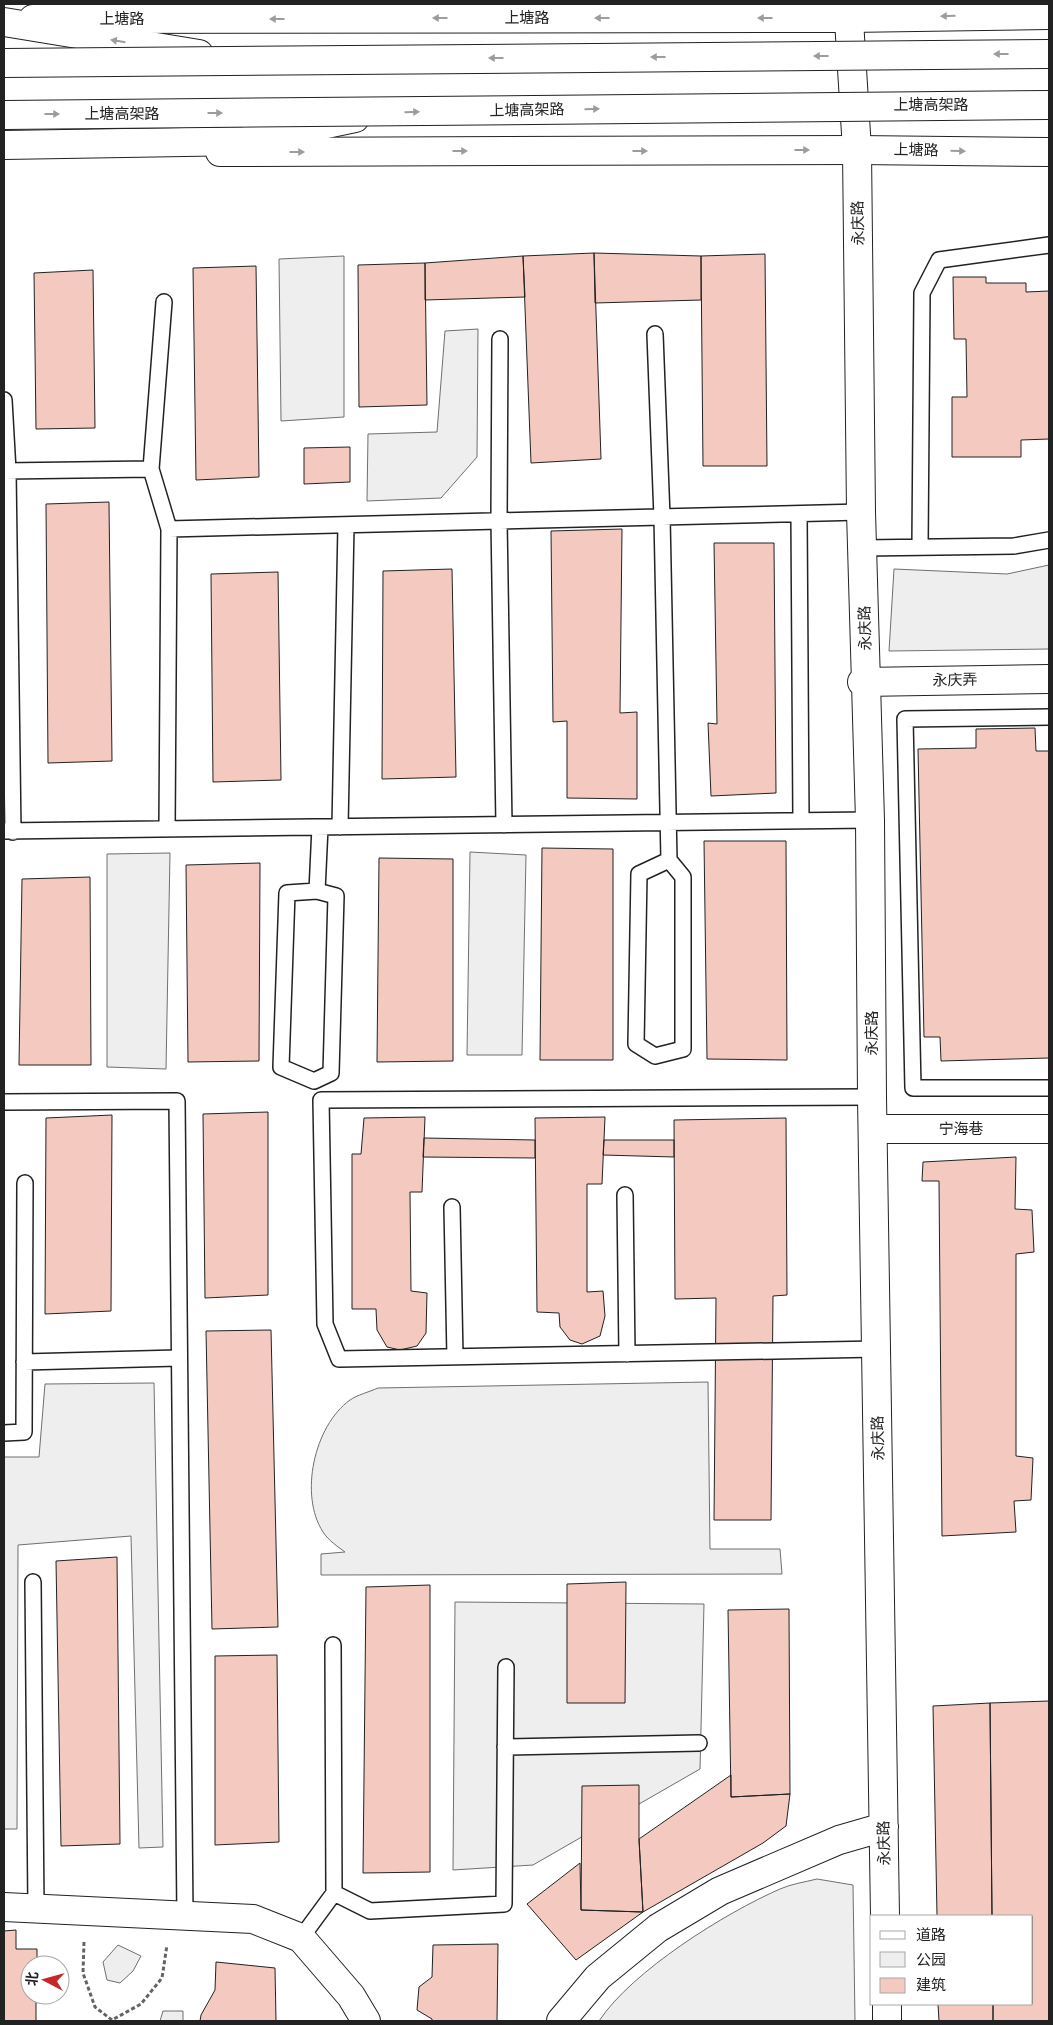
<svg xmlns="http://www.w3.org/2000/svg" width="1053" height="2025" viewBox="0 0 1053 2025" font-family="Raleway,'Noto Sans SC',sans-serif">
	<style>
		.green { fill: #eee; stroke: #6f6f6f }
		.building { fill: #f3c9c0; stroke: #222 }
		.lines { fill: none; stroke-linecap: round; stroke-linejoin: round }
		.lane-casing { stroke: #222; stroke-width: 18 }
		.street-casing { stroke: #222; stroke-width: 30 }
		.primary-casing { stroke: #222; stroke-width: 30 }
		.highway-casing { stroke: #222; stroke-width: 30 }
		.path { stroke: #646464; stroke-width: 3; stroke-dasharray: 4 2.5; stroke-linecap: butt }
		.lane { stroke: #fff; stroke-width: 15 }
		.street { stroke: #fff; stroke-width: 28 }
		.primary { stroke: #fff; stroke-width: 28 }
		.highway { stroke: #fff; stroke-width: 28 }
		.highway-bridge-casing { stroke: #222; stroke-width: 30; stroke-linecap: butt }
		.highway-bridge { stroke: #fff; stroke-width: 28 }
		.oneway { fill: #9c9c9c }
		.labels { text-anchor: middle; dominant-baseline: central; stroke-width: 4; stroke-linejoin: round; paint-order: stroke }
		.street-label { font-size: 15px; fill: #222; stroke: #fff }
	</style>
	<rect width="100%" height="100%" fill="#fff"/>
	<path class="green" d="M 344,256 L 344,417 L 281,421 L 279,259 Z
		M 478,329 L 477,457 L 441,498 L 367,501 L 368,434 L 437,432 L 445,331 Z
		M 1049,565 L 1049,649 L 889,651 L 894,569 L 1007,574 Z
		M 470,852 L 526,855 L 522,1055 L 467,1055 Z
		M 170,853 L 166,1069 L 107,1067 L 107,854 Z
		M 708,1382 L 710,1549 L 780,1549 L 782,1574 L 321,1575 L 321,1554 L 345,1552 C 337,1546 329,1541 323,1532 C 299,1495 314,1426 350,1400 C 357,1395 369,1392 378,1388 Z
		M 154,1383 L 163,1847 L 139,1848 L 131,1536 L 18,1545 L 17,1829 L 4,1829 L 4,1457 L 39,1457 L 45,1384 Z
		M 455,1602 L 704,1604 L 700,1769 L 533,1865 L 453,1870 Z
		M 817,1879 L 853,1885 L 855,2021 L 599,2021 C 632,1971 725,1913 780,1889 C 791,1884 805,1882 817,1879 Z
		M 118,1945 L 141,1956 L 133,1971 L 120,1983 L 107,1980 L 103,1962 Z
		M 163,2011 L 183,2011 L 183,2021 L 160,2021 Z"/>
	<path class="building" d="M 594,253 L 601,459 L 531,463 L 523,256 Z
		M 594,253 L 701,256 L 701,300 L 595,303 Z
		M 765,254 L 767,466 L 703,466 L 701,256 Z
		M 523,256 L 525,297 L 425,300 L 425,263 Z
		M 425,263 L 427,405 L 359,407 L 358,265 Z
		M 256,266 L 259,477 L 196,480 L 193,268 Z
		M 93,270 L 95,428 L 36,429 L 34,273 Z
		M 953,277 L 986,277 L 986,283 L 1026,283 L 1026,292 L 1049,291 L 1049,439 L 1021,440 L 1021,457 L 952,457 L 952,397 L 967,397 L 966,339 L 954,339 Z
		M 350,447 L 350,482 L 304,484 L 304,448 Z
		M 109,502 L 112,761 L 48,763 L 46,504 Z
		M 622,529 L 620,713 L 637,712 L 637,799 L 567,798 L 567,721 L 553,722 L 551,531 Z
		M 714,543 L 774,543 L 776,793 L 711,796 L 708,723 L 717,724 Z
		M 452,569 L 456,777 L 382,779 L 383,571 Z
		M 278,572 L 281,780 L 213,782 L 211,574 Z
		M 1035,728 L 1036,751 L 1049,751 L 1049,1058 L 941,1061 L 940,1037 L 924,1037 L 918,749 L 976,748 L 976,729 Z
		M 704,841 L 786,841 L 787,1060 L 707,1059 Z
		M 542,848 L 613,849 L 613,1060 L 540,1060 Z
		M 379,858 L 453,859 L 453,1061 L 377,1062 Z
		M 260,863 L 259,1061 L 188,1062 L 186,865 Z
		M 90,877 L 91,1065 L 19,1065 L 22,879 Z
		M 268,1112 L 268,1295 L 205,1298 L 203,1114 Z
		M 112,1115 L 111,1311 L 45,1314 L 46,1118 Z
		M 425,1117 L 422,1192 L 410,1192 L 411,1291 L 427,1293 L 426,1333 L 417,1346 L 400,1350 L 387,1347 L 377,1330 L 376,1309 L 352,1309 L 352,1154 L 361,1154 L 364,1118 Z
		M 605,1117 L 602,1184 L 587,1184 L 587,1292 L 603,1291 L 605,1316 L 600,1336 L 582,1344 L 570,1340 L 560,1327 L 559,1313 L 537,1312 L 535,1118 Z
		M 786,1118 L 787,1295 L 773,1296 L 771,1520 L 714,1520 L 716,1298 L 675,1299 L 674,1120 Z
		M 424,1138 L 535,1140 L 535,1158 L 423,1157 Z
		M 604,1140 L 674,1140 L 674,1157 L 603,1155 Z
		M 1016,1157 L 1015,1209 L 1032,1210 L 1034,1252 L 1016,1254 L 1016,1456 L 1033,1458 L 1031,1500 L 1014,1501 L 1016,1532 L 942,1536 L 939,1181 L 922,1181 L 923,1162 Z
		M 271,1330 L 278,1627 L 212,1629 L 206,1331 Z
		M 117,1557 L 120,1844 L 61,1846 L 56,1561 Z
		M 626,1582 L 625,1703 L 567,1703 L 567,1584 Z
		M 430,1585 L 430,1872 L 363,1873 L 366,1587 Z
		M 789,1609 L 790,1794 L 731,1797 L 728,1610 Z
		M 277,1655 L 279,1842 L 215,1845 L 215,1656 Z
		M 1049,1701 L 1049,2021 L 993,2021 L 993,2004 L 1032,2004 L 1032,1916 L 992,1916 L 990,1703 Z
		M 990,1703 L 992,1916 L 937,1916 L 933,1706 Z
		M 731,1775 L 731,1797 L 790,1794 L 786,1826 L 763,1843 L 643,1912 L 639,1839 Z
		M 639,1785 L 639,1839 L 643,1912 L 581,1910 L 582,1786 Z
		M 580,1863 L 581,1910 L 643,1912 L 576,1960 L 527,1904 Z
		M 16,1930 L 16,1949 L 37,1949 L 37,1965 L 30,1965 L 30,1995 L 36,1995 L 36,2021 L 4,2021 L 4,1931 Z
		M 498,1944 L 497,2021 L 432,2021 L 432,2019 L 417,2010 L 419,1987 L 432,1977 L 433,1945 Z
		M 216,1962 L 275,1968 L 276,2021 L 200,2021 L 201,2015 L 215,1990 Z
		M 938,2004 L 993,2004 L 993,2021 L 939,2021 Z"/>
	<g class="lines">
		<g class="lane-casing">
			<path id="lane" d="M 164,302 L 151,469 L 169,529 L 167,829
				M 655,334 L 662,517 L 669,860 L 683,877 L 683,1049 L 655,1056 L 636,1044 L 639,874 L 669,860
				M 500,339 L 499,521 L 504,825
				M 4,400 L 8,471 L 13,832
				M 4,471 L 151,469
				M 799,514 L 801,821
				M 169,529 L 861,512
				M 920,547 L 922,293 L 939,260 L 1049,245
				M 863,548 L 1014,546 L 1049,540
				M 1049,717 L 905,719 L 913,1088 L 1049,1088
				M 340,827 L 346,525
				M 4,831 L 870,820
				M 317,891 L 336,896 L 331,1073 L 314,1081 L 281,1067 L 287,893 L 317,891 L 320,827
				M 872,1097 L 321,1100 L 325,1324 L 339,1359 L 877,1349
				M 4,1102 L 177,1101 L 185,1916
				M 625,1195 L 627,1354
				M 452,1207 L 455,1357
				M 24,1362 L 178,1358
				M 4,1433 L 24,1432 L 25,1183
				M 33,1582 L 36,1908
				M 505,1747 L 699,1743
				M 334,1893 L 370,1911 L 504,1904 L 506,1667
				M 301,1938 L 334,1893 L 333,1645"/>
		</g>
		<g class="street-casing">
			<path id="street" d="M 848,4 L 857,150 L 861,512 L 870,820 L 872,1097 L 885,1916
				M 862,682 L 1049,679
				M 873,1129 L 1049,1129
				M 4,1907 L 253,1919 L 301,1938 L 351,1996 L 366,2021
				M 887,2004 L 887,2021
				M 561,2021 L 598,1977 L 658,1928 L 720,1891 L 839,1840 L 884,1827"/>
		</g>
		<g class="primary-casing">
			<path id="primary" d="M 33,19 L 849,18 L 1049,15
				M 220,152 L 857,150 L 1049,152"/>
		</g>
		<g class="highway-casing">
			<path id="highway" d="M 4,22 L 199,54
				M 4,145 L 245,141 L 355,118"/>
		</g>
		<path class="path" d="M 84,1942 L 83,1973 L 95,2007 L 112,2020 L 141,2004 L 162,1978 L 167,1945"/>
		<use href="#lane" class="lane"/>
		<use href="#street" class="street"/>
		<use href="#primary" class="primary"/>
		<use href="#highway" class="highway"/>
		<g class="highway-bridge-casing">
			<path id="highway-bridge" d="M 4,63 L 1049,54
				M 4,115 L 1049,105"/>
		</g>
		<use href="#highway-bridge" class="highway-bridge"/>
	</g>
	<defs><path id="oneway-solid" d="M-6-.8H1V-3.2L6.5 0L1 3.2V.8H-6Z" transform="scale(1.25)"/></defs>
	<g class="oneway">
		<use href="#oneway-solid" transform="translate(948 16) rotate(179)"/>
		<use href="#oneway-solid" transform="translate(440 18) rotate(180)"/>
		<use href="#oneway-solid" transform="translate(602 18) rotate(180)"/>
		<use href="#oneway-solid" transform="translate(765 18) rotate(180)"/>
		<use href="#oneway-solid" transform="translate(277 19) rotate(180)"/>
		<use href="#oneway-solid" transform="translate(118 41) rotate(-171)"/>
		<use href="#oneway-solid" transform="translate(1001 54) rotate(180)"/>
		<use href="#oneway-solid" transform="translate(821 56) rotate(180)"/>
		<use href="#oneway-solid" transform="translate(658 57) rotate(180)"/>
		<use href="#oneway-solid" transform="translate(496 58) rotate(180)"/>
		<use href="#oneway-solid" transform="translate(592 109) rotate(-1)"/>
		<use href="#oneway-solid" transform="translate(412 112) rotate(-1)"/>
		<use href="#oneway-solid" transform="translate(215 113)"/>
		<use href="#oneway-solid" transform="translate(52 114)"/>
		<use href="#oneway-solid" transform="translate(802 150)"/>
		<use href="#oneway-solid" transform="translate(460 151)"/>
		<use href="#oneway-solid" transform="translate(640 151)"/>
		<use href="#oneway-solid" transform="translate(958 151) rotate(1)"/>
		<use href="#oneway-solid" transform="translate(297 152)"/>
	</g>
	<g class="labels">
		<g class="street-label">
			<text x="527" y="18">上塘路</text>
			<text x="122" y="19">上塘路</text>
			<text x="931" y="105">上塘高架路</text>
			<text transform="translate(527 110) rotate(-1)">上塘高架路</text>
			<text x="122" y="114">上塘高架路</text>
			<text transform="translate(916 150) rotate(1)">上塘路</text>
			<text transform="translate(858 223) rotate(-91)">永庆路</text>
			<text transform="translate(865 628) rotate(-91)">永庆路</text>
			<text transform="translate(955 680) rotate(-1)">永庆弄</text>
			<text transform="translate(872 1033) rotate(-90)">永庆路</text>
			<text x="961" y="1129">宁海巷</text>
			<text transform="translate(878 1438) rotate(-91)">永庆路</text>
			<text transform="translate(884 1843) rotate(-91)">永庆路</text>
		</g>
	</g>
	<rect width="1053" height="2025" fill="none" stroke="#222222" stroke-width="10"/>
	<rect x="870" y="1915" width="162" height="90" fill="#ffffff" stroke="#a7a7a7"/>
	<rect x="880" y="1931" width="25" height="8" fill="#ffffff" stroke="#a7a7a7"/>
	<text x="916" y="1940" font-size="15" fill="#222222">道路</text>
	<rect x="880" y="1952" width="25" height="15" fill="#eeeeee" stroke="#a7a7a7"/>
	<text x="916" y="1965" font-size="15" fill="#222222">公园</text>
	<rect x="880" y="1978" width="25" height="15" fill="#f3c9c0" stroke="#a7a7a7"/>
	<text x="916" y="1990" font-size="15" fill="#222222">建筑</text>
	<g transform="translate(45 1980) rotate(276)"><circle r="24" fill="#ffffff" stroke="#a7a7a7"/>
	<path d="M0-4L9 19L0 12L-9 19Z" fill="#c62828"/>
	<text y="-8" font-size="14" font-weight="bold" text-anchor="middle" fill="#222222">北</text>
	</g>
</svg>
